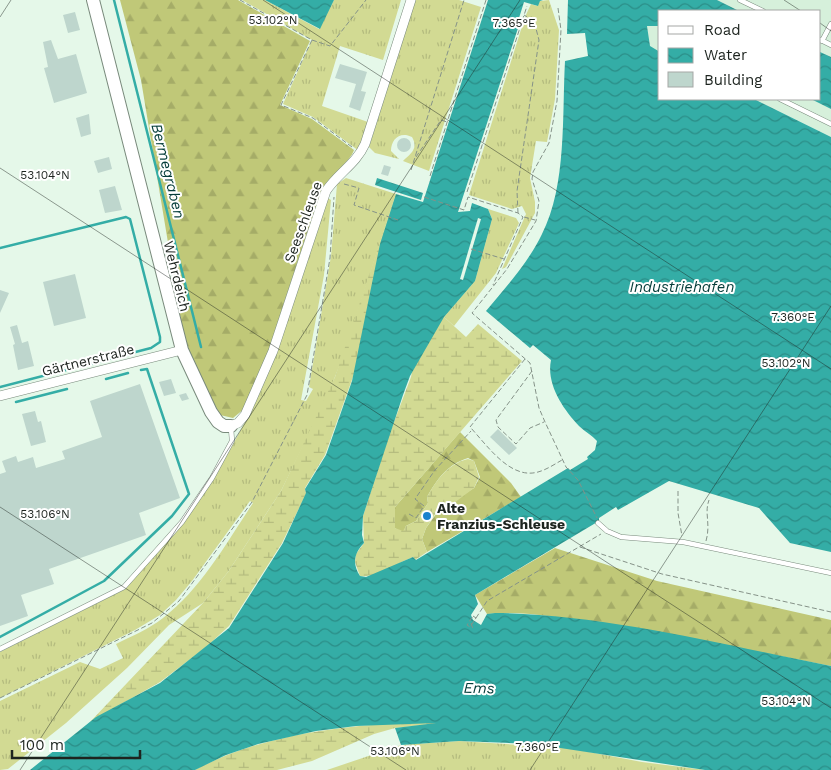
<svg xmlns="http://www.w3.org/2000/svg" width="831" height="770" viewBox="0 0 831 770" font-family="'Work Sans',sans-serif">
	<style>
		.built { fill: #d6f0db }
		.grass { fill: url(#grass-tufts) }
		.forest { fill: url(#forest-firs) }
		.wetland { fill: url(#wetland-marsh) }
		.water { fill: url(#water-waves) }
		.pier { fill: #e5f8e9 }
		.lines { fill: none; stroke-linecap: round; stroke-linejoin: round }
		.stream { stroke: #34ada6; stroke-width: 2.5 }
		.building { fill: #bed6cd }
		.lane-casing { stroke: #798a7c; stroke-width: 5.5 }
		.street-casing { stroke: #798a7c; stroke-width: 10 }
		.secondary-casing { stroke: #798a7c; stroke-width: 14 }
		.path { stroke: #859288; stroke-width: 1; stroke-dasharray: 5 2.5; stroke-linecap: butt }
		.lane { stroke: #fff; stroke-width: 4.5 }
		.street { stroke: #fff; stroke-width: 9 }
		.secondary { stroke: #fff; stroke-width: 12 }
		.ticks { fill: none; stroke: #1d241f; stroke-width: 1; stroke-opacity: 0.45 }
		.poi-dot { fill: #1a82cd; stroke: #fff; stroke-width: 2 }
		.labels { text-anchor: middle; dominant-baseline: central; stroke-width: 4; stroke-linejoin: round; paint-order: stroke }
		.street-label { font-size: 14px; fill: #1d241f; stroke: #fff }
		.poi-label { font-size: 14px; font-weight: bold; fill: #1d241f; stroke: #fff; text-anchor: start }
		.water-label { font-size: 15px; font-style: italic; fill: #043c39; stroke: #fff }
		.ticks-label { font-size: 12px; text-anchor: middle; fill: #1d241f; stroke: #fff; stroke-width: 4; stroke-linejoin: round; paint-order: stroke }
	</style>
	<defs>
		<pattern id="grass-tufts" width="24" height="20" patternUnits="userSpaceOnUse" patternTransform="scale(1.25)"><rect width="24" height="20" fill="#d2da93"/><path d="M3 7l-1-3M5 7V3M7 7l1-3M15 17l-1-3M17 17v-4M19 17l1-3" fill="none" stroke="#b4bb7e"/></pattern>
		<pattern id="forest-firs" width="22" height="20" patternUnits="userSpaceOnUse" patternTransform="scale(1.25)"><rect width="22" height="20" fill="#c0c878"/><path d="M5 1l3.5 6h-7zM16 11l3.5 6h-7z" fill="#a5ac67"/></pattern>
		<pattern id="wetland-marsh" width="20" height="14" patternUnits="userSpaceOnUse" patternTransform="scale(1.25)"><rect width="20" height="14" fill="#d2da93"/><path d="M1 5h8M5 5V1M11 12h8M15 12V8" fill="none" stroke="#b4bb7e"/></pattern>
		<pattern id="water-waves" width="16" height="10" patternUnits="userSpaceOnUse" patternTransform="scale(1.25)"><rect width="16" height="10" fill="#34ada6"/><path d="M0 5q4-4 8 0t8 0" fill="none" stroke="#2b8d87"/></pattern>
	</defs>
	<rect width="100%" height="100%" fill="#e5f8e9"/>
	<path class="built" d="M 678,0 L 831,0 L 831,137 L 754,99 L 820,99 L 820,11 L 672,11 Z
		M 647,26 L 660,26 L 660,52 L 650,47 Z"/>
	<path class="grass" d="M 242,0 L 265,0 L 319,29 L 334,0 L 401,0 L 383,60 L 340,46 L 322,106 L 368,122 L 359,151 L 313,117 L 283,104 L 312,40 Z
		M 415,0 L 459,0 L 481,7 L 429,171 L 403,161 C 410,154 419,149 412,137 C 400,131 391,139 391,151 L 399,159 L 375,153 L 369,147 Z
		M 549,0 L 559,30 L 555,99 L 547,142 L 536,141 L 530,178 L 535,202 L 535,213 L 506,267 L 502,269 L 526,214 L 522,206 L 512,209 L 469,195 L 525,17 L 531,4 L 537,6 L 540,1 Z
		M 346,178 L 396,194 L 342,359 L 327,397 L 281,491 L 228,572 L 203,603 L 169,625 L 127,668 L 66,723 L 8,769 L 0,770 L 0,701 L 80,662 L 100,669 L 123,658 L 116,644 C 132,636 149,629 163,618 C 201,589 227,542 253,503 L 250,501 L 192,581 L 176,600 L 160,615 L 135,630 L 0,698 L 0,652 L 125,589 L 173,535 L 215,477 L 249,415 L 328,198 L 331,200 L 324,275 L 301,400 L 306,401 L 313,389 L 309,387 L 331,256 L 337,184 Z
		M 488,209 L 516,218 L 519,223 L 496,273 L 454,326 L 444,317 L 475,281 L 492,219 Z
		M 459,741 L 568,748 L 642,762 L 705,770 L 327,770 L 401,745 Z"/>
	<path class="forest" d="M 120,0 L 238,0 L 310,41 L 280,105 L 312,119 L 354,150 C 350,162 329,177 321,191 L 269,349 L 244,409 L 233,418 L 220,415 L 186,351 L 141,80 Z
		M 460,432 L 511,483 L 521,497 L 427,552 L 422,539 L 426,528 L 439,510 L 474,488 L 480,477 L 474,461 L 468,458 C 448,464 437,479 427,497 L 428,503 L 416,521 L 406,526 L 404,531 L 399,531 L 395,528 L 395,507 Z
		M 555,548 L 657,581 L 831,620 L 831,666 C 753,651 675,635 596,623 C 561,618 522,610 487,614 L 475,595 Z"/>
	<path class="wetland" d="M 396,194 L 378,307 L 325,455 L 305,488 L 306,494 L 282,543 L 229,626 L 205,648 L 160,682 L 90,722 L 203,603 L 228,572 L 281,491 L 335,377 Z
		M 492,219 L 475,281 L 444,317 L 466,337 L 478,324 L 522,361 L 395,507 L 395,528 L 403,531 L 406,526 L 416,521 L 428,503 L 427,497 C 437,479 448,464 468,459 L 474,461 L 479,477 L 474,488 L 442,512 L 438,510 L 426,528 L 422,539 L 427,552 L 415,560 L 413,557 C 397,563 378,578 360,576 L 355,562 L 356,554 L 364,543 L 363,516 L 388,438 L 411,377 L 415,356 Z
		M 395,723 L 443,723 L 395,728 L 374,734 L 312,761 L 277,770 L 195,770 C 256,737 327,728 395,723 Z"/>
	<path class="water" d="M 265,0 L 334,0 L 320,29 Z
		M 488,0 L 543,0 L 540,1 L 538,6 L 524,2 L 519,18 L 521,19 L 458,212 L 470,211 L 472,203 L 488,209 L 492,219 L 475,281 L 444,317 L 410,376 L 403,395 L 363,516 L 362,535 L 364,543 C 354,553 352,564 360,576 L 366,577 L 413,557 L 416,560 L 568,468 L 570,470 L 588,459 L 587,457 L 595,450 L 597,441 C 592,435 585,432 579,426 C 563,409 546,384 551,360 L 533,345 L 530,348 L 486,311 C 506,287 528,263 542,234 C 567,185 562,115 565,61 L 588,56 L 585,33 L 567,34 L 568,0 L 717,0 L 739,11 L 660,11 L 660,26 L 647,26 L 650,46 L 660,52 L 660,99 L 754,99 L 831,137 L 831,552 L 790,543 L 759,508 L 669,481 L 618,510 L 616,507 L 599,518 L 599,521 L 475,595 L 478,604 L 471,615 L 473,620 L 481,625 L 487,614 L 495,613 C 603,614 724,645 831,666 L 831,770 L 705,770 L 534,744 L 459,741 L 401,745 L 395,728 L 436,723 L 356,726 L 316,731 L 258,744 L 226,755 L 195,770 L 30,770 L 96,717 L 160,683 L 229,628 L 283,543 L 306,493 L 305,489 L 326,455 L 352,381 L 380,244 L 396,194 L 423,202 Z
		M 820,52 L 831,57 L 831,109 L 811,99 L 820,99 Z
		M 377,178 L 423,193 L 421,200 L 375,185 Z"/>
	<path class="pier" d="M 478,218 L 481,219 L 463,280 L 460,279 Z"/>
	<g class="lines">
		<path class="stream" d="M 114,0 L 201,347
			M 0,248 L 126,217 L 130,219 L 160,337 L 160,342 L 151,348 L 0,387
			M 106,379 L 128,373
			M 16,402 L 67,389
			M 0,637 L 104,581 L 172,516 L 189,494 L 147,369 L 141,370"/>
	</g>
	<path class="building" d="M 75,12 L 80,30 L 68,33 L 63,15 Z
		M 51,40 L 58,59 L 76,54 L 87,93 L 54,103 L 44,68 L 48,67 L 43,42 Z
		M 340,64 L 367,72 L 361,91 L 366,92 L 360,111 L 349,107 L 356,84 L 335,78 Z
		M 89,114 L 91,134 L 81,137 L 76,118 Z
		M397 145a7 7 0 1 1 14 0a7 7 0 1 1-14 0Z
		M 109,157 L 112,169 L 98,173 L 94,161 Z
		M 384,165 L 391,167 L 388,176 L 381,174 Z
		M 115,186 L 122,210 L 105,213 L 99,190 Z
		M 75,274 L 86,318 L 54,326 L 43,282 Z
		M 0,290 L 9,293 L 0,313 Z
		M 17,325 L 22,343 L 28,341 L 34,366 L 18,370 L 13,345 L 15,344 L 10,327 Z
		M 171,379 L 176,393 L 164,396 L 159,382 Z
		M 140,384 L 180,498 L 139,513 L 146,535 L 49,569 L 54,584 L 21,595 L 28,616 L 0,626 L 0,474 L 6,472 L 2,461 L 16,456 L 18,462 L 33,457 L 36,468 L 65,459 L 62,451 L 102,437 L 90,401 Z
		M 186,393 L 189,399 L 182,401 L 179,395 Z
		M 35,411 L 38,422 L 41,421 L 46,442 L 31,446 L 22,414 Z
		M 498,429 L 517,448 L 509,455 L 490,437 Z"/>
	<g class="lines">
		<g class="lane-casing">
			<path id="lane" d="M 740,0 L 763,11
				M 821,40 L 831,45
				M 822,41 L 831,24
				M 780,99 L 831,124
				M 598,523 L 607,531 L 621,537 L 683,542 L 831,573
				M 0,649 L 124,587 L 182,522 L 212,478 L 232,441 L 231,428"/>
		</g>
		<g class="street-casing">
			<path id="street" d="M 0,396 L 182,350
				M 231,426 L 238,423 L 245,415 L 273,351 L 326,191 C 338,173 356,164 365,144 L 411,0"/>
		</g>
		<g class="secondary-casing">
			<path id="secondary" d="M 93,0 L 182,350 L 211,412 L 218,422 L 224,426 L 231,426"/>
		</g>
		<path class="path" d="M 240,0 L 312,40 L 281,105 L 313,118 L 352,147
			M 558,8 L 561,30 L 557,101 L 549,143 L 533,172 L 532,179 L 539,201 L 536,221 L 507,269 L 472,313 L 530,363 L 539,408 L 545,422 L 566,467 L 578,480 L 597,518
			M 312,40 L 330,46 L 366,0
			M 416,157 L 441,120 L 447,122
			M 411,170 L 464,0
			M 430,176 L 486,0
			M 344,184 L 359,188 L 354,205 L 398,220
			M 467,192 L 527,6
			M 424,197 L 464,210 L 468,197 L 518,213 L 523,217 L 493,285
			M 518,213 L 517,191 L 539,40 L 534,21 L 524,15
			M 524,217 L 535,220
			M 471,249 L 504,259
			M 525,359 L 470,427 C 487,445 510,480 538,472 C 546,470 555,464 562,460
			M 532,371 L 496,420 L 498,427 L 516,444 L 530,428 L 544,422
			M 678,491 L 678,513 L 682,536
			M 409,514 L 416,518 L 424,506 L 415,499 L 435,470 L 471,431
			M 706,541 C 711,523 704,514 709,500
			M 580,547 L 662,574 L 831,612
			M 473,616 L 476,618 L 470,627 L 467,625 Z
			M 476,618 L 487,601 L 601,534
			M 471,623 L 473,629
			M 0,698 L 152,623 L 179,601 L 252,502 L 307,395 L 330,258 L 334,197"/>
		<use href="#lane" class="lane"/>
		<use href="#street" class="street"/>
		<use href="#secondary" class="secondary"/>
	</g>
	<path class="ticks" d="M 263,0 L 831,369M 784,0 L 801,11M 0,17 L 11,0M 820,23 L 831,31M 0,168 L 831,708M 0,507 L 406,770M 20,770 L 520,0M 530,770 L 831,306"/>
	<circle class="poi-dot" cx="427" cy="516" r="5"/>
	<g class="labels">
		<g class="street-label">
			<text transform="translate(303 222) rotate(-70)">Seeschleuse</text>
			<text transform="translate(177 276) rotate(76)">Wehrdeich</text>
			<text transform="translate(88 360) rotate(-14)">Gärtnerstraße</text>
		</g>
		<g class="poi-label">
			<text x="437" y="508">Alte<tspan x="437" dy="16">Franzius-Schleuse</tspan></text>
		</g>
		<g class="water-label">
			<text transform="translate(168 171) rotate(76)">Bermegraben</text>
			<text x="682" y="287">Industriehafen</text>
			<text transform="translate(479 688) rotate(1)">Ems</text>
		</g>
	</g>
	<g class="ticks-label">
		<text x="273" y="24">53.102°N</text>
		<text x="514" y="27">7.365°E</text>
		<text x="45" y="179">53.104°N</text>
		<text x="793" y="321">7.360°E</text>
		<text x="786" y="367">53.102°N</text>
		<text x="45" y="518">53.106°N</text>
		<text x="786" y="705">53.104°N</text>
		<text x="537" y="751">7.360°E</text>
		<text x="395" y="755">53.106°N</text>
	</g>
	<rect x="658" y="10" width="162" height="90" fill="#ffffff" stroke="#a5a7a5"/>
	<rect x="668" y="26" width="25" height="8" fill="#ffffff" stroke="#a5a7a5"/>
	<text x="704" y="35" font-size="15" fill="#1d241f">Road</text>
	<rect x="668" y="48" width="25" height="15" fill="url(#water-waves)" stroke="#a5a7a5"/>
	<text x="704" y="60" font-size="15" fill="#1d241f">Water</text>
	<rect x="668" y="72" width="25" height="15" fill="#bed6cd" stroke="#a5a7a5"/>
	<text x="704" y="85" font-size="15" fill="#1d241f">Building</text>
	<path d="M12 750v8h128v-8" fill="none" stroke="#1d241f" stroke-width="2.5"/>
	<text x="20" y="750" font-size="15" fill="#1d241f" stroke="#ffffff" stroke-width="4" paint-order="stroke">100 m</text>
</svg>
